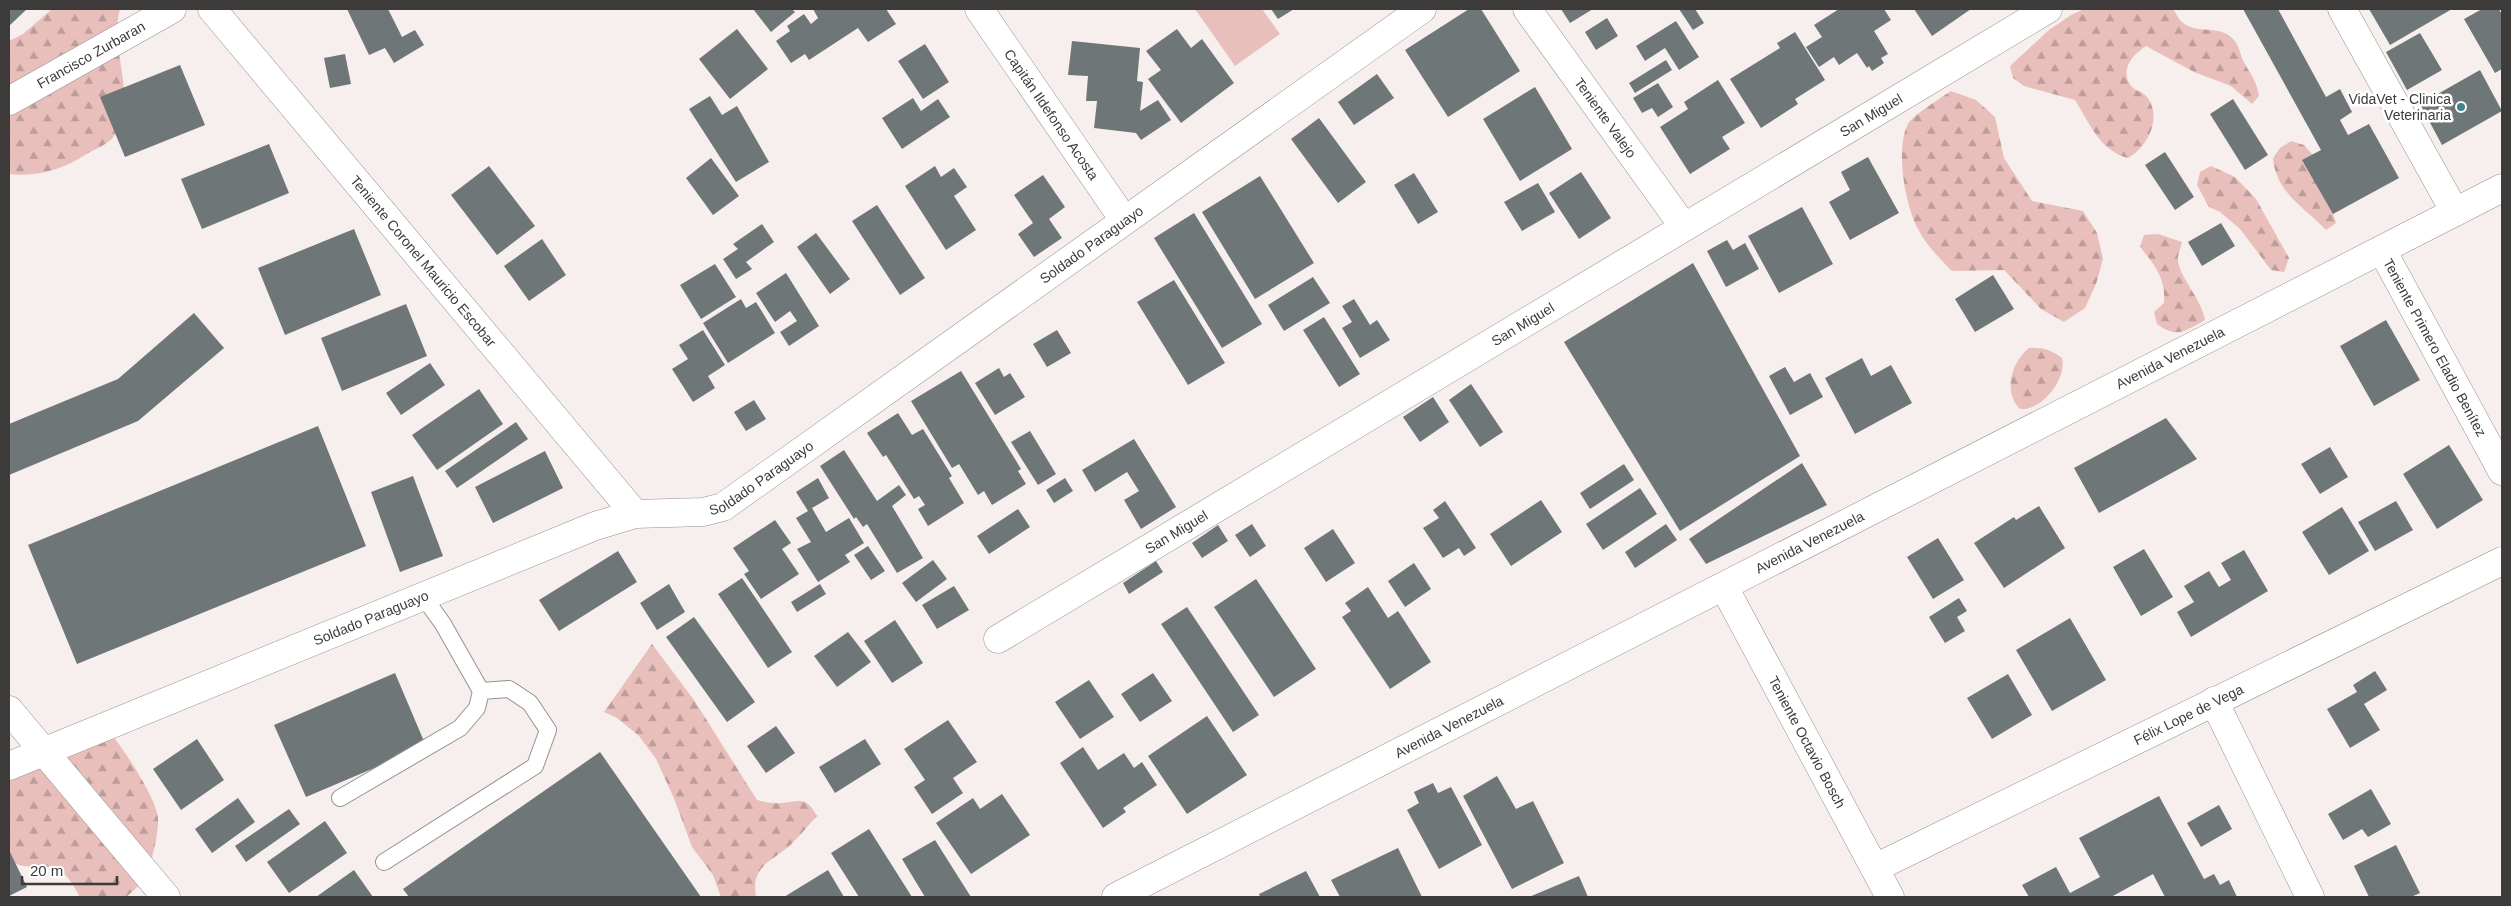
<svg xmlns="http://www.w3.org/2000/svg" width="2511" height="906" viewBox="0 0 2511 906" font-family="Arial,sans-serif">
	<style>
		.green { fill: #e8bfbb }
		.forest { fill: url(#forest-firs) }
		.building { fill: #6f7678 }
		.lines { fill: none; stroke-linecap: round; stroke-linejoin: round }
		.service-casing { stroke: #989090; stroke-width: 18 }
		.minor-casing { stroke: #989090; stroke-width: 29 }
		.secondary-casing { stroke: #989090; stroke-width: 29 }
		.service { stroke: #fff; stroke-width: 16 }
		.minor { stroke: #fff; stroke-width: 28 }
		.secondary { stroke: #fff; stroke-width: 28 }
		.poi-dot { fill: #408293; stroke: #fff; stroke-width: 2 }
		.labels { text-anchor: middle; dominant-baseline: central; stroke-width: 5; stroke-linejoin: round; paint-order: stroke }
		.street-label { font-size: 14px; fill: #3d3a3a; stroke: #fff }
		.poi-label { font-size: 14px; fill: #3d3a3a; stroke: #fff; text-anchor: end }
	</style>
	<defs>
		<pattern id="forest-firs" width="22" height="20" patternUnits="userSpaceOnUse" patternTransform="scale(1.25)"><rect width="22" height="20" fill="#e8bfbb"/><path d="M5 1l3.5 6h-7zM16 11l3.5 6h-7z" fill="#bd9c99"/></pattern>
	</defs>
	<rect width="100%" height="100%" fill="#f7efee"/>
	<path class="green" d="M 1195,9 L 1262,9 L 1280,34 L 1235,66 Z"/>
	<path class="forest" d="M 52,9 L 120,9 C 108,51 140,97 114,136 C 109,144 93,150 85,155 C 62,170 36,177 9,174 L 9,41 L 23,34 Z
		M 2084,9 L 2173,9 C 2176,13 2178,19 2182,22 C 2196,35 2220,24 2233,39 C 2240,46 2240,56 2245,64 C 2251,75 2257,82 2259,96 L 2252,104 L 2231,86 L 2194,72 L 2146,46 C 2133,54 2119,70 2131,86 C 2134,90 2140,91 2144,94 C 2165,114 2148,147 2128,158 C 2100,151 2090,124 2075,100 L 2024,86 L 2013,78 L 2010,66 L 2049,30 L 2071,15 Z
		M 1951,91 L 1976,100 L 1995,117 L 2004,158 L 2032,201 L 2083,211 L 2097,233 L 2103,259 L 2096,284 L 2085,308 L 2064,322 L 2041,309 L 2004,270 L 1952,271 C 1939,258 1927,246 1918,229 C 1905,205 1895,148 1908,124 C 1913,115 1941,98 1951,91 Z
		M 2291,141 L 2304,145 L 2313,155 L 2336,223 L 2326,230 C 2304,207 2276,193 2273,158 L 2280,148 Z
		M 2211,166 L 2235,177 L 2256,199 L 2289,258 L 2284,272 L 2271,270 L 2240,229 L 2220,212 L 2209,207 L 2197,185 L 2200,172 Z
		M 2158,234 L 2182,242 C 2181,247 2178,253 2178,258 C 2177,275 2202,299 2205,320 C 2185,331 2177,339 2157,324 L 2154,312 L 2164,303 C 2166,279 2155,265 2140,247 L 2144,235 Z
		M 2029,348 C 2041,347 2052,350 2062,358 C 2067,379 2042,411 2020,409 C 2003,392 2011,362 2029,348 Z
		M 652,644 L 694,700 L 757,800 C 765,802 772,804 781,803 C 801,802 805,795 817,816 C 807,826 798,839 787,848 C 768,863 751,868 756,897 L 721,897 L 713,875 L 692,847 L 673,796 L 656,759 L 639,736 L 617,718 L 604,712 Z
		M 109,731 C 123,748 156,797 158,818 C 159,832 152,862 146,874 C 142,884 133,891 126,897 L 80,897 C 54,846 40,879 9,860 L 9,755 Z"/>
	<path class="building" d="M 9,9 L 27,9 L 9,26 Z
		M 347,9 L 388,9 L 402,37 L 415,30 L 424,45 L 394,63 L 385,48 L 369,55 Z
		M 753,9 L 792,9 L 795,12 L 771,32 Z
		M 813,9 L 886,9 L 896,24 L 868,42 L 858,28 L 809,60 L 805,54 L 791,63 L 776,41 L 790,31 L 787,26 L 804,14 L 811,24 L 818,18 Z
		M 1271,9 L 1294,9 L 1278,19 Z
		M 1469,9 L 1481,9 L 1520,71 L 1448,117 L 1405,50 Z
		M 1561,9 L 1593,9 L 1570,23 Z
		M 1679,9 L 1695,9 L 1704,23 L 1693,30 Z
		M 1839,9 L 1884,9 L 1891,20 L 1874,31 L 1888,54 L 1881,58 L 1884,63 L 1872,71 L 1869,66 L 1867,68 L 1857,53 L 1839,65 L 1834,57 L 1819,67 L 1806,47 L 1822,37 L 1814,25 Z
		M 1914,9 L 1971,9 L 1932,36 Z
		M 2243,9 L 2278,9 L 2326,97 L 2340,89 L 2352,112 L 2340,120 L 2348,135 L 2369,124 L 2399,178 L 2333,214 L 2302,160 L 2321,150 Z
		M 2369,9 L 2403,10 L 2452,9 L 2390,45 Z
		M 2482,9 L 2499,9 L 2502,15 L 2502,69 L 2495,73 L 2464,19 Z
		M 1607,18 L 1618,36 L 1596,50 L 1585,32 Z
		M 1676,21 L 1699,57 L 1679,70 L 1665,48 L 1645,61 L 1636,46 Z
		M 737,29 L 768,69 L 730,99 L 699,59 Z
		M 1177,29 L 1191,48 L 1202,39 L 1234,83 L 1181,123 L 1148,79 L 1161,70 L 1146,51 Z
		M 1795,32 L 1825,80 L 1795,99 L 1798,104 L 1761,128 L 1730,79 L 1780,48 L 1777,43 Z
		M 2420,33 L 2442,70 L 2407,90 L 2386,52 Z
		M 1072,41 L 1140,48 L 1137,81 L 1143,82 L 1140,111 L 1158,100 L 1171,120 L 1141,140 L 1136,133 L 1094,128 L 1097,101 L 1086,101 L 1088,76 L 1068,75 Z
		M 925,44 L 949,82 L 923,99 L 898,61 Z
		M 345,54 L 351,84 L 330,88 L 324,58 Z
		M 1666,60 L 1672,70 L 1635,93 L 1629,83 Z
		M 180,65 L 205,125 L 125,157 L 100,97 Z
		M 2480,70 L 2502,111 L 2442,145 L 2420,104 Z
		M 1377,74 L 1394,98 L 1354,125 L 1338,102 Z
		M 1718,80 L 1745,123 L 1722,137 L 1730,149 L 1690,174 L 1660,127 L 1688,109 L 1684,102 Z
		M 1658,83 L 1673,107 L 1658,117 L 1652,108 L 1642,113 L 1633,98 Z
		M 1535,87 L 1572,149 L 1520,181 L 1483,119 Z
		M 710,96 L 722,115 L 737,106 L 769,162 L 736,182 L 689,109 Z
		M 913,98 L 921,111 L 938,99 L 950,117 L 902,149 L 882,118 Z
		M 2233,99 L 2268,155 L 2245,170 L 2210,114 Z
		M 1319,118 L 1366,182 L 1338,203 L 1291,139 Z
		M 269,144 L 289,193 L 202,229 L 181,179 Z
		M 2165,152 L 2194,197 L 2175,210 L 2145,165 Z
		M 1868,157 L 1899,213 L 1850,240 L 1829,202 L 1850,190 L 1841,172 Z
		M 711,158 L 739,196 L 713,215 L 686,178 Z
		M 489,166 L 535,226 L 497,255 L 451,195 Z
		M 935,166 L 941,177 L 954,168 L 967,187 L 954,196 L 976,230 L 946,250 L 905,186 Z
		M 1581,172 L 1611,218 L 1579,239 L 1549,193 Z
		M 1414,173 L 1438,212 L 1418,224 L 1394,185 Z
		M 1043,175 L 1065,207 L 1049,219 L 1062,238 L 1034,257 L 1018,234 L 1033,223 L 1014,195 Z
		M 1260,176 L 1314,263 L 1255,299 L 1202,212 Z
		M 1538,183 L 1555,212 L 1522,231 L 1504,202 Z
		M 877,205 L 925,278 L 900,295 L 852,221 Z
		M 1802,207 L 1833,264 L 1779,293 L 1748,236 Z
		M 1194,213 L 1262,324 L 1222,348 L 1154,238 Z
		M 2221,223 L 2235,246 L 2202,266 L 2188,242 Z
		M 762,224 L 774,242 L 746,262 L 752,269 L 736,279 L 723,259 L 738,249 L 733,244 Z
		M 354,229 L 381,295 L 285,335 L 258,268 Z
		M 816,233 L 850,279 L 830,294 L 797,247 Z
		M 542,239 L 566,275 L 529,301 L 504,266 Z
		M 1727,240 L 1733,250 L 1745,243 L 1759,269 L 1726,287 L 1707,251 Z
		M 1693,263 L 1800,456 L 1680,531 L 1564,342 Z
		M 715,264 L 736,297 L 701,319 L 680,285 Z
		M 786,273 L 819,326 L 789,346 L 780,332 L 797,321 L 790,311 L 775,322 L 756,293 Z
		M 1993,275 L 2014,309 L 1975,332 L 1955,299 Z
		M 1313,277 L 1330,303 L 1284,331 L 1268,305 Z
		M 1174,280 L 1225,363 L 1188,385 L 1137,302 Z
		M 741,299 L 746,308 L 756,302 L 775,333 L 728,363 L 703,323 Z
		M 1354,299 L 1370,325 L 1377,320 L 1390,340 L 1360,358 L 1342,328 L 1352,322 L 1342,306 Z
		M 406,304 L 427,356 L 342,391 L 321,338 Z
		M 194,313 L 224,348 L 138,421 L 9,475 L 9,424 L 118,379 Z
		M 1324,317 L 1360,374 L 1339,387 L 1303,330 Z
		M 2386,320 L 2420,380 L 2374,406 L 2340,346 Z
		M 703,330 L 725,365 L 708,376 L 715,388 L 693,402 L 672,369 L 688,359 L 679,345 Z
		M 1057,330 L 1071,353 L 1047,367 L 1033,344 Z
		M 1862,358 L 1871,376 L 1891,365 L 1912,403 L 1855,434 L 1825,378 Z
		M 430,363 L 445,385 L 401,415 L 386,393 Z
		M 1785,367 L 1794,382 L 1810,373 L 1823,397 L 1790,415 L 1769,376 Z
		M 999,368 L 1004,377 L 1010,373 L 1025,397 L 995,415 L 975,383 Z
		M 961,371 L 1021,469 L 1018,471 L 1026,484 L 992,505 L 984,491 L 978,495 L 959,464 L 952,468 L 911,401 Z
		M 1471,384 L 1503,432 L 1480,447 L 1449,400 Z
		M 479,389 L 503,424 L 437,470 L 412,435 Z
		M 1433,397 L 1449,422 L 1420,442 L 1403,417 Z
		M 754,400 L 766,419 L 746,431 L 734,412 Z
		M 898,413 L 912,435 L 923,429 L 952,476 L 949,478 L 964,503 L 928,526 L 918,509 L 925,505 L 919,496 L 914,499 L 886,455 L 883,457 L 867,433 Z
		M 2166,418 L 2197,459 L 2099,513 L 2074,468 Z
		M 516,422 L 528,439 L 457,488 L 445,471 Z
		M 318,426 L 366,546 L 77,664 L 28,545 Z
		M 1030,431 L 1056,474 L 1038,485 L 1011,442 Z
		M 1134,439 L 1176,507 L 1141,529 L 1124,500 L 1139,491 L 1127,472 L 1095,492 L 1082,470 Z
		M 2449,445 L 2483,500 L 2437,529 L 2403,474 Z
		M 2330,447 L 2348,477 L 2320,494 L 2301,464 Z
		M 844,450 L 877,501 L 899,485 L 906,495 L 892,506 L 923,558 L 897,573 L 867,524 L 863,527 L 856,517 L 854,519 L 820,466 Z
		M 545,451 L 563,488 L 493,523 L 475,487 Z
		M 1802,463 L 1827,505 L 1706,564 L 1689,539 Z
		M 1624,464 L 1634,480 L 1590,509 L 1580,493 Z
		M 413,476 L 443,556 L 400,572 L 371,492 Z
		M 818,478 L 829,498 L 812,508 L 826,532 L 849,518 L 864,543 L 845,555 L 850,562 L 818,582 L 797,549 L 811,542 L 796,518 L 808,511 L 796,492 Z
		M 1065,478 L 1073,491 L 1054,503 L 1046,490 Z
		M 1640,488 L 1657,514 L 1603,550 L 1586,524 Z
		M 1541,500 L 1562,532 L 1511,566 L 1490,534 Z
		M 1445,501 L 1476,548 L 1464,556 L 1459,548 L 1443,558 L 1423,528 L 1439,518 L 1433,510 Z
		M 2396,501 L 2413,530 L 2375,551 L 2358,522 Z
		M 2039,506 L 2065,548 L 2004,588 L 1974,543 L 2014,517 L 2016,520 Z
		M 2342,507 L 2369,551 L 2329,575 L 2302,532 Z
		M 1018,509 L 1030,527 L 989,554 L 977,536 Z
		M 775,520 L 791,543 L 782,549 L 799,574 L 761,599 L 744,574 L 749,571 L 733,548 Z
		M 1252,524 L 1266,546 L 1250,557 L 1235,535 Z
		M 1666,524 L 1677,540 L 1635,568 L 1625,552 Z
		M 1218,525 L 1228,541 L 1202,558 L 1192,543 Z
		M 1333,529 L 1355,563 L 1326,582 L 1304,548 Z
		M 1938,538 L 1964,580 L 1933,599 L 1907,557 Z
		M 868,546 L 885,571 L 871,580 L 854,555 Z
		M 2144,549 L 2173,597 L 2141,616 L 2113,567 Z
		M 2244,550 L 2268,591 L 2191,637 L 2177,612 L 2194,602 L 2184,586 L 2209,571 L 2219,587 L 2231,580 L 2221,563 Z
		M 618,551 L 637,582 L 559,631 L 539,600 Z
		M 933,560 L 947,579 L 916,602 L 902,583 Z
		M 1156,561 L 1163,572 L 1129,594 L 1123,583 Z
		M 1414,563 L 1431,589 L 1405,607 L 1388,581 Z
		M 742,578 L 792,652 L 768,668 L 718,594 Z
		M 1256,579 L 1316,669 L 1274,697 L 1214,607 Z
		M 669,584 L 685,612 L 657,630 L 640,603 Z
		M 820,584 L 826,594 L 797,612 L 791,602 Z
		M 954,586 L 969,610 L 937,629 L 922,605 Z
		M 1368,587 L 1388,618 L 1398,611 L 1431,662 L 1390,689 L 1342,617 L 1351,611 L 1345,603 Z
		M 1959,598 L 1967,611 L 1957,617 L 1965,631 L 1945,643 L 1929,617 Z
		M 1187,607 L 1259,715 L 1233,732 L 1161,624 Z
		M 694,617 L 755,702 L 727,722 L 666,637 Z
		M 2070,618 L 2106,680 L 2052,711 L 2016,650 Z
		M 895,620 L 923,663 L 892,683 L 864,641 Z
		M 848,632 L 871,662 L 837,687 L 814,656 Z
		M 2375,671 L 2387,690 L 2364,704 L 2380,730 L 2350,748 L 2327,709 L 2357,692 L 2353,685 Z
		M 395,673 L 426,746 L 306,797 L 274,725 Z
		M 1153,673 L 1172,701 L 1140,722 L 1121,694 Z
		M 2008,674 L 2032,715 L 1992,739 L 1967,698 Z
		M 1089,680 L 1114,717 L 1080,739 L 1055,702 Z
		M 1207,716 L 1247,775 L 1187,814 L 1148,756 Z
		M 948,720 L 977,762 L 953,778 L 963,793 L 932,814 L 914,787 L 925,780 L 904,749 Z
		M 776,726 L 795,753 L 766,773 L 747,746 Z
		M 197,739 L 224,780 L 181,810 L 153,769 Z
		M 865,739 L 881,764 L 835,793 L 819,767 Z
		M 1083,747 L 1098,770 L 1124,753 L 1134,768 L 1142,762 L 1157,785 L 1123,808 L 1126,812 L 1103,828 L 1060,763 Z
		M 600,752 L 701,897 L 409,897 L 403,889 Z
		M 1497,776 L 1516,809 L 1533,801 L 1564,863 L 1512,889 L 1463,796 Z
		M 1433,783 L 1438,793 L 1451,787 L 1482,845 L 1439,869 L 1407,810 L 1419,803 L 1414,792 Z
		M 2371,789 L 2391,824 L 2368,837 L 2362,829 L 2343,840 L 2328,814 Z
		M 1002,794 L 1030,835 L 971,874 L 936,823 L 973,798 L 980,809 Z
		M 2159,796 L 2204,879 L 2214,874 L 2220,885 L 2229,880 L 2237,897 L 2165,897 L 2153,874 L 2111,897 L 2029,897 L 2022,885 L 2056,867 L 2070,893 L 2100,877 L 2079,838 Z
		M 238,798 L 255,822 L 212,853 L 195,829 Z
		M 2219,805 L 2232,829 L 2201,847 L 2187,823 Z
		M 289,809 L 300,824 L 246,862 L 235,846 Z
		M 325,821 L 347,853 L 289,893 L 267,862 Z
		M 869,829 L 912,897 L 859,897 L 831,853 Z
		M 935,840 L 971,897 L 925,897 L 902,859 Z
		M 2396,845 L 2420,893 L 2411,897 L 2369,897 L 2354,866 Z
		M 1398,848 L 1422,897 L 1340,897 L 1331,880 Z
		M 9,850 L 27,887 L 9,896 Z
		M 354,870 L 373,897 L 316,897 Z
		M 828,870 L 844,897 L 784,897 Z
		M 1306,871 L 1320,897 L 1260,897 L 1259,894 Z
		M 1579,876 L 1588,897 L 1529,897 Z"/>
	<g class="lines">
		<g class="service-casing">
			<path id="service" d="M 340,798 L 460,728 L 477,708 L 481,691 L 443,624 L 423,596
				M 384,862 L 535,766 L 548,730 L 530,703 L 509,689 L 481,691"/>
		</g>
		<g class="minor-casing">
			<g id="minor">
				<path id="s1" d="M 212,9 L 635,514"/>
				<path id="s2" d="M 979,9 L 1124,220"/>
				<path id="s3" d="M 1527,9 L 1684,227"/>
				<path d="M 2342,9 L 2455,212"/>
				<path id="s4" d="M 9,101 L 172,9"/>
				<path id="s5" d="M 2382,250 L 2502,471"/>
				<path id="s6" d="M 1724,587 L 1890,897"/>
				<path id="s7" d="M 998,639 L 2048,9"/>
				<path d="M 2214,701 L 2310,897"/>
				<path d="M 9,710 L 166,897"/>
				<path id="s8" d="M 9,766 L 595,526 L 635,514 L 703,512 L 723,507 L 1422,9"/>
				<path id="s9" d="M 1875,868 L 2502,561"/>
			</g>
		</g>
		<g class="secondary-casing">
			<g id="secondary">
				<path id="s10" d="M 1116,897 L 2502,188"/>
			</g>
		</g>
		<use href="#service" class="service"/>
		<use href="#minor" class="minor"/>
		<use href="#secondary" class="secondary"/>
	</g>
	<circle class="poi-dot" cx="2461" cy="107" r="5"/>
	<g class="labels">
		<g class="street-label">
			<text stroke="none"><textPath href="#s4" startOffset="94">Francisco Zurbaran</textPath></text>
			<text stroke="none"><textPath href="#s2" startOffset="128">Capitán Ildefonso Acosta</textPath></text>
			<text stroke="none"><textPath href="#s7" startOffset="1018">San Miguel</textPath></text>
			<text stroke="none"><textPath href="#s3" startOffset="134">Teniente Valejo</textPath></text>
			<text stroke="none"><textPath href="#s8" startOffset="1216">Soldado Paraguayo</textPath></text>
			<text stroke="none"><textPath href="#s1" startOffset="329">Teniente Coronel Mauricio Escobar</textPath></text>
			<text stroke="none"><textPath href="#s7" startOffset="612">San Miguel</textPath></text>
			<text stroke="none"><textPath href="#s5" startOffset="111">Teniente Primero Eladio Benítez</textPath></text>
			<text stroke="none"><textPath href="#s10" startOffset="1184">Avenida Venezuela</textPath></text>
			<text stroke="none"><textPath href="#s8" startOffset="811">Soldado Paraguayo</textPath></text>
			<text stroke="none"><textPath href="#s7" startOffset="208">San Miguel</textPath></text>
			<text stroke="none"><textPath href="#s10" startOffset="779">Avenida Venezuela</textPath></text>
			<text stroke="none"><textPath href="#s8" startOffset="391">Soldado Paraguayo</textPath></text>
			<text stroke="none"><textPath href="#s9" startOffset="349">Félix Lope de Vega</textPath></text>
			<text stroke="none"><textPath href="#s10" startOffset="374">Avenida Venezuela</textPath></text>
			<text stroke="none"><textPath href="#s6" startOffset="176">Teniente Octavio Bosch</textPath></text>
		</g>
		<g class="poi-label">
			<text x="2451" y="99">VidaVet - Clinica<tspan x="2451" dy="16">Veterinaria</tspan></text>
		</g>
	</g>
	<rect width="2511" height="906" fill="none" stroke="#3d3a3a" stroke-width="20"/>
	<path d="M22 876v8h95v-8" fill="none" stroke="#3d3a3a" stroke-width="2.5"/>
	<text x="30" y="876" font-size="15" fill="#3d3a3a" stroke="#ffffff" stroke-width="4" paint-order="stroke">20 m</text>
</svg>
